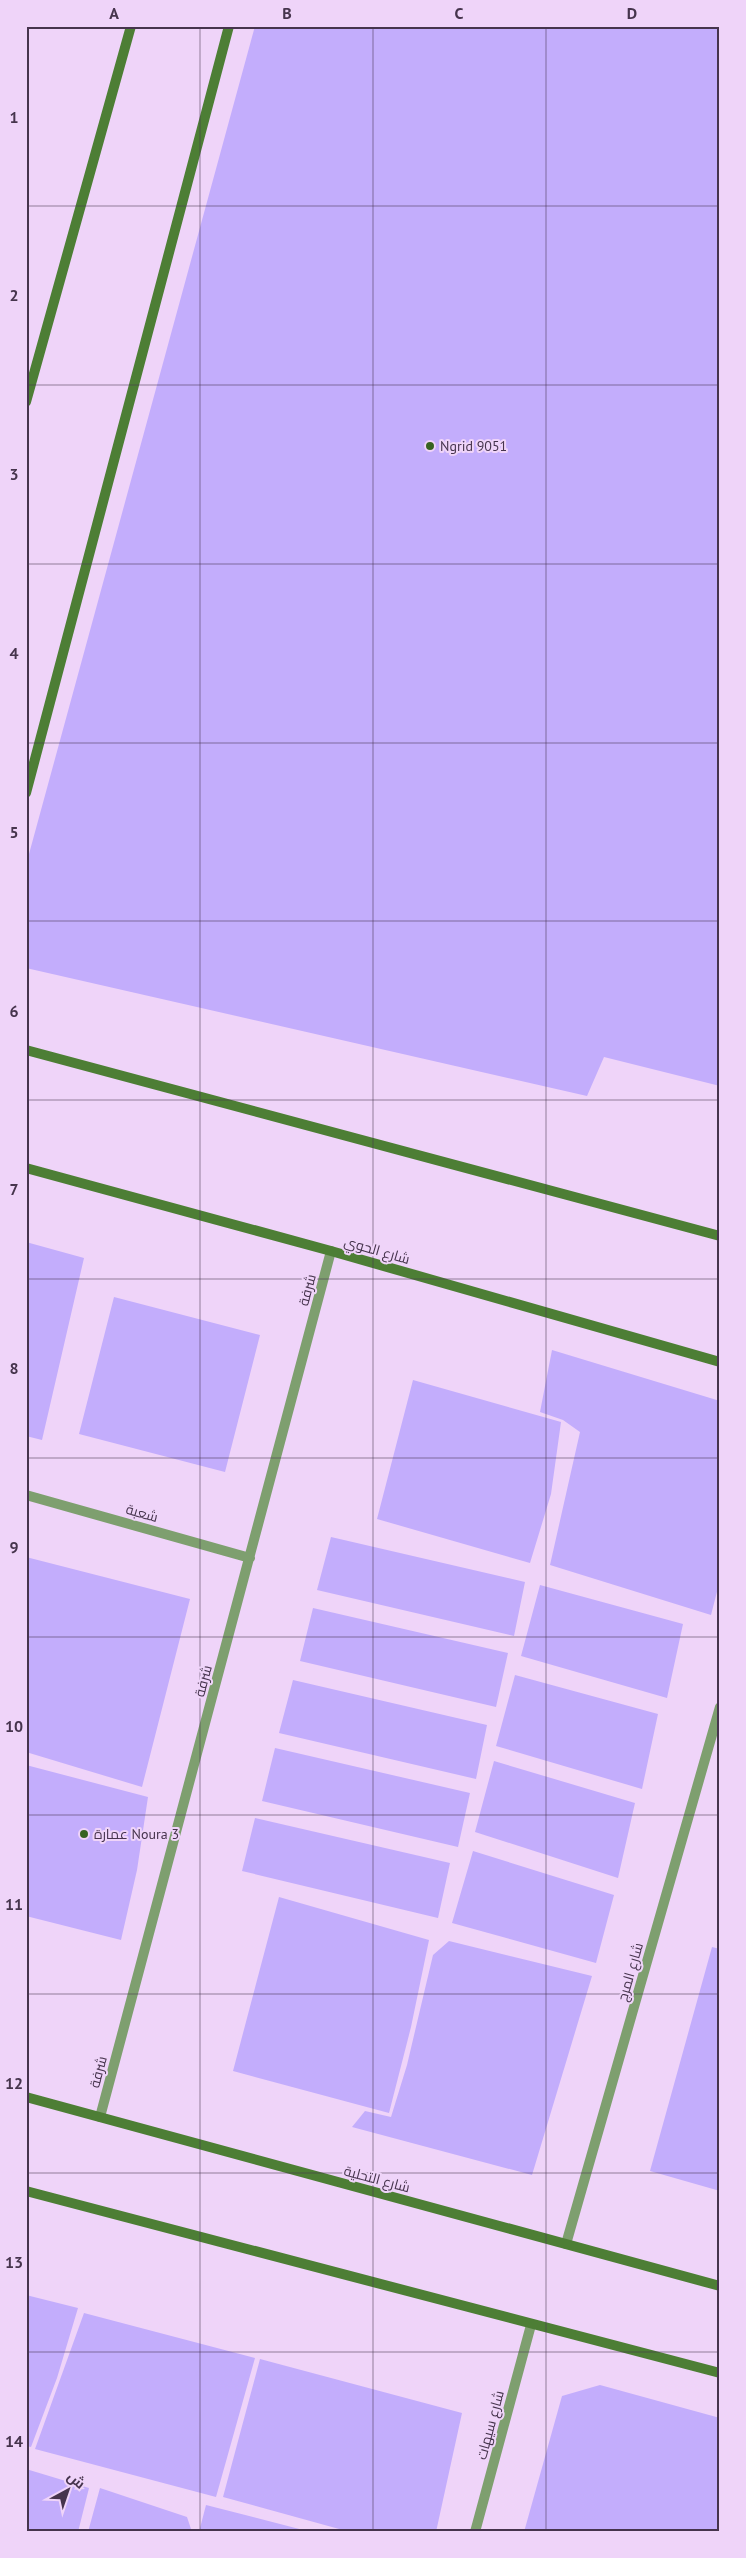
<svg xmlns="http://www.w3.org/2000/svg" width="746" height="2558" viewBox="0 0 746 2558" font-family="'PT Sans',Cairo,sans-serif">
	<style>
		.building { fill: #c3adfc }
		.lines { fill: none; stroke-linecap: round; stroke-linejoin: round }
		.street { stroke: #7e9f6f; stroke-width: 10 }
		.secondary { stroke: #4d7e35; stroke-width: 10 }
		.grid { fill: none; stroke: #46344d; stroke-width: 1; stroke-opacity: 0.55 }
		.poi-dot { fill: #386321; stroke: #efd4f9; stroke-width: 2 }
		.labels { text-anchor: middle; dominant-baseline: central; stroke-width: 4; stroke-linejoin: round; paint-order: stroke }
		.poi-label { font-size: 14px; fill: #46344d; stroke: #efd4f9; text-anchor: start }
		.street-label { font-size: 14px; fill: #46344d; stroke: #efd4f9 }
		.neatline { fill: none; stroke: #46344d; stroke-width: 2 }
		.grid-label { font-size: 16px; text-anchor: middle; font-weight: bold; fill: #46344d }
	</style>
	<rect width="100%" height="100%" fill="#efd4f9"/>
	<path class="building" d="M 255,26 L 720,26 L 720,1086 L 604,1057 L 587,1096 L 26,968 L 26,865 Z
		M 26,1242 L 84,1258 L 42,1440 L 26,1436 Z
		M 114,1297 L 260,1335 L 225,1472 L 79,1434 Z
		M 552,1350 L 720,1401 L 720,1580 L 711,1615 L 550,1565 L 580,1432 L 563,1420 L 540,1412 Z
		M 413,1380 L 561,1422 L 551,1494 L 530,1563 L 377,1519 Z
		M 331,1537 L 525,1582 L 514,1636 L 317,1590 Z
		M 26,1557 L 190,1599 L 142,1787 L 26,1752 Z
		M 540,1585 L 683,1624 L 667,1698 L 521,1656 Z
		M 313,1608 L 508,1653 L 496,1707 L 300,1661 Z
		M 515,1675 L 658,1714 L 642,1789 L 496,1746 Z
		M 293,1680 L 487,1725 L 476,1779 L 279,1733 Z
		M 275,1748 L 470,1793 L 458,1847 L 262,1801 Z
		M 494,1761 L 635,1803 L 618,1878 L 475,1832 Z
		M 26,1765 L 148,1797 L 137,1870 L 121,1940 L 26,1916 Z
		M 255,1818 L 450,1863 L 438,1918 L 242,1871 Z
		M 473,1851 L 614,1895 L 596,1963 L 452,1923 Z
		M 279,1897 L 429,1940 L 411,2027 L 389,2113 L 233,2071 Z
		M 449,1941 L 592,1976 L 532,2175 L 352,2127 L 365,2111 L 391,2117 L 407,2065 L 433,1955 Z
		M 712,1947 L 720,1949 L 720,2191 L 650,2171 Z
		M 26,2295 L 78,2308 L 57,2378 L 31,2447 L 26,2446 Z
		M 84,2313 L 255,2358 L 216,2497 L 35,2449 Z
		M 260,2359 L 462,2413 L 436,2532 L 350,2532 L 223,2497 Z
		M 600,2385 L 720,2418 L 720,2532 L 524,2532 L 562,2396 Z
		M 26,2469 L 89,2488 L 78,2532 L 26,2532 Z
		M 100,2488 L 187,2517 L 192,2532 L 88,2532 Z
		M 206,2505 L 307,2531 L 307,2532 L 199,2532 Z"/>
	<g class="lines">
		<path class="street" d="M 26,1495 L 250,1558
			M 100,2117 L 331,1251
			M 566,2244 L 720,1707
			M 475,2532 L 531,2325"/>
		<path class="secondary" d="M 26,402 L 131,26
			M 26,793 L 229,26
			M 26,1050 L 720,1236
			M 26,1168 L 331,1251 L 720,1362
			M 26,2097 L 720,2286
			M 26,2191 L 720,2373"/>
	</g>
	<path class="grid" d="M 200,26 L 200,2532M 373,26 L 373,2532M 546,26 L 546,2532M 26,206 L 720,206M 26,385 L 720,385M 26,564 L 720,564M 26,743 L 720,743M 26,921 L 720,921M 26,1100 L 720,1100M 26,1279 L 720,1279M 26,1458 L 720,1458M 26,1637 L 720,1637M 26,1815 L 720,1815M 26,1994 L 720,1994M 26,2173 L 720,2173M 26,2352 L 720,2352"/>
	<g class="poi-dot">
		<circle cx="430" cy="446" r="5"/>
		<circle cx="84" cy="1834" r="5"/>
	</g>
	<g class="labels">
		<g class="poi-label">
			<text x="440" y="446">Ngrid 9051</text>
			<text x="94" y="1834">عمارة Noura 3</text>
		</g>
		<g class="street-label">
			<text transform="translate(377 1250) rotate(16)">شارع الحوي</text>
			<text transform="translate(307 1290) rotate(-75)">شرفة</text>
			<text transform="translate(142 1513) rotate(16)">شعبة</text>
			<text transform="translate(203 1681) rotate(-75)">شرفة</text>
			<text transform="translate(630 1972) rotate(-74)">شارع المرج</text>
			<text transform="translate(98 2072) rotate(-75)">شرفة</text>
			<text transform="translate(377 2179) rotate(15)">شارع التحلية</text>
			<text transform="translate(490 2425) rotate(-75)">شارع سيهات</text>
		</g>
	</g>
	<rect width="746" height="2558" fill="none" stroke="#efd4f9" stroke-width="55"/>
	<g transform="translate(68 2490) rotate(40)" stroke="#efd4f9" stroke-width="4" paint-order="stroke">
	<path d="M0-4L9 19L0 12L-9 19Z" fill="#46344d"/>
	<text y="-8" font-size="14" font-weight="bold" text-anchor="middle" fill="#46344d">ش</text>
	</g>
	<rect x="28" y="28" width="690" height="2502" class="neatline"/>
	<g class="grid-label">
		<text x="114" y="19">A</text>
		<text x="287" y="19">B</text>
		<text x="459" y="19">C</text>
		<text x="632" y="19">D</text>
		<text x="14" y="123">1</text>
		<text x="14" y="301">2</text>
		<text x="14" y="480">3</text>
		<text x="14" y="659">4</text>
		<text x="14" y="838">5</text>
		<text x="14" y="1017">6</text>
		<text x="14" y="1195">7</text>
		<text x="14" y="1374">8</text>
		<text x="14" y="1553">9</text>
		<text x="14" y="1732">10</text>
		<text x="14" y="1910">11</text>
		<text x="14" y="2089">12</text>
		<text x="14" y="2268">13</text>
		<text x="14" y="2447">14</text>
	</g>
</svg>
